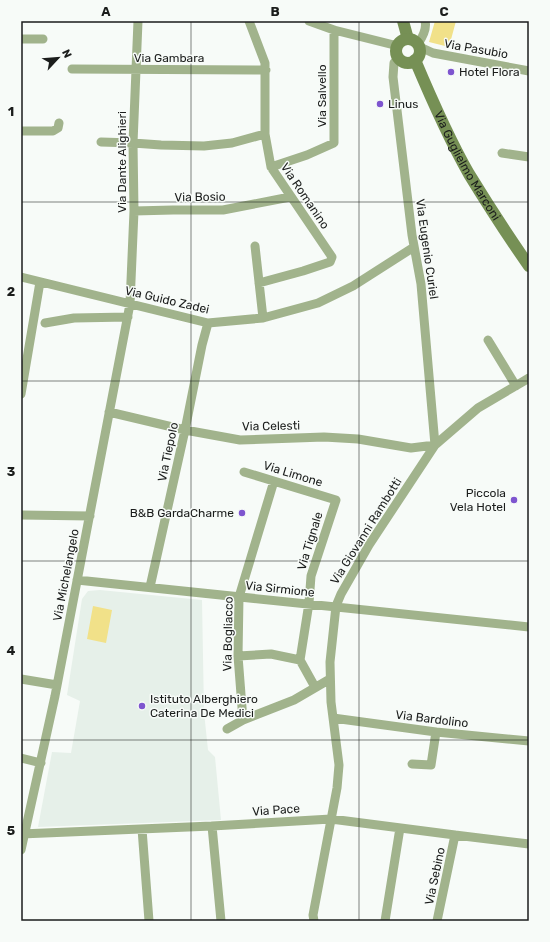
<svg xmlns="http://www.w3.org/2000/svg" width="550" height="942" viewBox="0 0 550 942" font-family="Rubik,sans-serif">
	<style>
		.built { fill: #e6f0e9 }
		.garden { fill: #f1e189 }
		.lines { fill: none; stroke-linecap: round; stroke-linejoin: round }
		.minor { stroke: #a1b38c; stroke-width: 9 }
		.secondary { stroke: #769055; stroke-width: 12 }
		.grid { fill: none; stroke: #1b1d1c; stroke-width: 1; stroke-opacity: 0.55 }
		.poi-dot { fill: #7e55cf; stroke: #f7fbf8; stroke-width: 1.5 }
		.labels { text-anchor: middle; dominant-baseline: central; stroke-width: 3; stroke-linejoin: round; paint-order: stroke }
		.street-label { font-size: 12px; fill: #1b1d1c; stroke: #f7fbf8 }
		.poi-label { font-size: 12px; fill: #1b1d1c; stroke: #f7fbf8; text-anchor: start }
		.neatline { fill: none; stroke: #1b1d1c; stroke-width: 1.5 }
		.grid-label { font-size: 13px; text-anchor: middle; font-weight: bold; fill: #1b1d1c }
	</style>
	<rect width="100%" height="100%" fill="#f7fbf8"/>
	<path class="built" d="M 100,590 L 202,600 L 204,712 L 208,750 L 215,757 L 221,820 L 38,827 L 52,752 L 71,753 L 80,701 L 67,695 L 82,599 L 88,591 Z"/>
	<path class="garden" d="M 435,21 L 456,21 L 449,47 L 429,42 Z
		M 93,606 L 112,610 L 106,643 L 87,639 Z"/>
	<g class="lines">
		<path class="minor" d="M 249,21 L 265,63 L 265,134 L 271,167 L 332,257 L 330,262 L 303,271 L 259,283
			M 309,21 L 334,30 L 398,46
			M 21,39 L 43,39
			M 418,44 C 422,38 427,28 425,21
			M 420,47 L 433,53 L 529,71
			M 399,57 L 394,63 L 393,77 L 412,235 L 421,284 L 435,445
			M 72,69 L 266,70
			M 21,131 L 53,131 L 58,128 L 59,123
			M 101,142 L 133,143 L 161,145 L 204,146 L 232,143 L 265,134
			M 502,153 L 529,157
			M 271,167 L 307,155 L 334,143 L 334,30
			M 134,211 L 173,210 L 223,210 L 290,197
			M 255,246 L 263,318
			M 21,277 L 208,323 L 263,318 L 318,303 L 353,286 L 414,247
			M 45,323 L 74,318 L 128,317
			M 488,340 L 516,386
			M 21,394 L 40,282
			M 109,412 L 185,430 L 240,440 L 324,437 L 358,439 L 411,448 L 435,445
			M 244,472 L 336,500 L 311,576 L 309,603 L 300,660
			M 21,515 L 90,516
			M 77,580 L 529,627
			M 150,587 L 185,430 L 202,345 L 208,323
			M 238,656 L 271,654 L 300,660 L 315,687
			M 21,679 L 57,685
			M 333,718 L 436,732 L 529,741
			M 243,720 L 238,656 L 239,597 L 274,481
			M 227,729 L 243,720 L 294,700 L 330,679
			M 21,758 L 41,763
			M 412,764 L 431,765 L 436,732
			M 212,826 L 221,921
			M 142,829 L 149,921
			M 21,834 L 212,826 L 331,819 L 455,835 L 529,844
			M 21,850 L 55,696 L 130,304 L 134,211 L 133,143 L 138,21
			M 314,921 L 313,915 L 337,788 L 339,765 L 331,702 L 330,662 L 336,606 L 341,594 L 369,545 L 435,445 L 478,408 L 529,378
			M 385,921 L 400,828
			M 437,921 L 455,835"/>
		<g class="secondary">
			<path d="M 403,21 L 408,39"/>
			<circle cx="408" cy="51" r="12"/>
			<path id="s1" d="M 415,60 C 431,98 449,139 469,174 C 488,205 508,236 529,266"/>
		</g>
	</g>
	<path class="grid" d="M 191,21 L 191,921M 359,21 L 359,921M 21,202 L 529,202M 21,381 L 529,381M 21,561 L 529,561M 21,740 L 529,740"/>
	<g class="poi-dot">
		<circle cx="451" cy="72" r="4"/>
		<circle cx="380" cy="104" r="4"/>
		<circle cx="514" cy="500" r="4"/>
		<circle cx="242" cy="513" r="4"/>
		<circle cx="142" cy="706" r="4"/>
	</g>
	<g class="labels">
		<g class="street-label">
			<text transform="translate(476 49) rotate(10)">Via Pasubio</text>
			<text x="169" y="58">Via Gambara</text>
			<text transform="translate(322 96) rotate(-90)">Via Salvello</text>
			<text transform="translate(122 162) rotate(-90)">Via Dante Alighieri</text>
			<text stroke="none"><textPath href="#s1" startOffset="118">Via Guglielmo Marconi</textPath></text>
			<text transform="translate(305 196) rotate(56)">Via Romanino</text>
			<text transform="translate(200 197) rotate(-1)">Via Bosio</text>
			<text transform="translate(427 249) rotate(82)">Via Eugenio Curiel</text>
			<text transform="translate(167 300) rotate(13)">Via Guido Zadei</text>
			<text transform="translate(271 426) rotate(-1)">Via Celesti</text>
			<text transform="translate(168 452) rotate(-78)">Via Tiepolo</text>
			<text transform="translate(293 474) rotate(17)">Via Limone</text>
			<text transform="translate(366 531) rotate(-58)">Via Giovanni Rambotti</text>
			<text transform="translate(310 541) rotate(-73)">Via Tignale</text>
			<text transform="translate(66 575) rotate(-79)">Via Michelangelo</text>
			<text transform="translate(280 589) rotate(6)">Via Sirmione</text>
			<text transform="translate(228 634) rotate(-89)">Via Bogliacco</text>
			<text transform="translate(432 719) rotate(7)">Via Bardolino</text>
			<text transform="translate(276 810) rotate(-4)">Via Pace</text>
			<text transform="translate(435 876) rotate(-78)">Via Sebino</text>
		</g>
		<g class="poi-label">
			<text x="459" y="72">Hotel Flora</text>
			<text x="388" y="104">Linus</text>
			<text x="506" y="493" text-anchor="end">Piccola<tspan x="506" dy="14">Vela Hotel</tspan></text>
			<text x="234" y="513" text-anchor="end">B&amp;B GardaCharme</text>
			<text x="150" y="699">Istituto Alberghiero<tspan x="150" dy="14">Caterina De Medici</tspan></text>
		</g>
	</g>
	<rect width="550" height="942" fill="none" stroke="#f7fbf8" stroke-width="44"/>
	<g transform="translate(58 58) rotate(64)" stroke="#f7fbf8" stroke-width="3" paint-order="stroke">
	<path d="M0-3L7 15L0 10L-7 15Z" fill="#1b1d1c"/>
	<text y="-6" font-size="11" font-weight="bold" text-anchor="middle" fill="#1b1d1c">N</text>
	</g>
	<rect x="22" y="22" width="506" height="898" class="neatline"/>
	<g class="grid-label">
		<text x="106" y="16">A</text>
		<text x="275" y="16">B</text>
		<text x="444" y="16">C</text>
		<text x="11" y="116">1</text>
		<text x="11" y="296">2</text>
		<text x="11" y="476">3</text>
		<text x="11" y="655">4</text>
		<text x="11" y="835">5</text>
	</g>
</svg>
